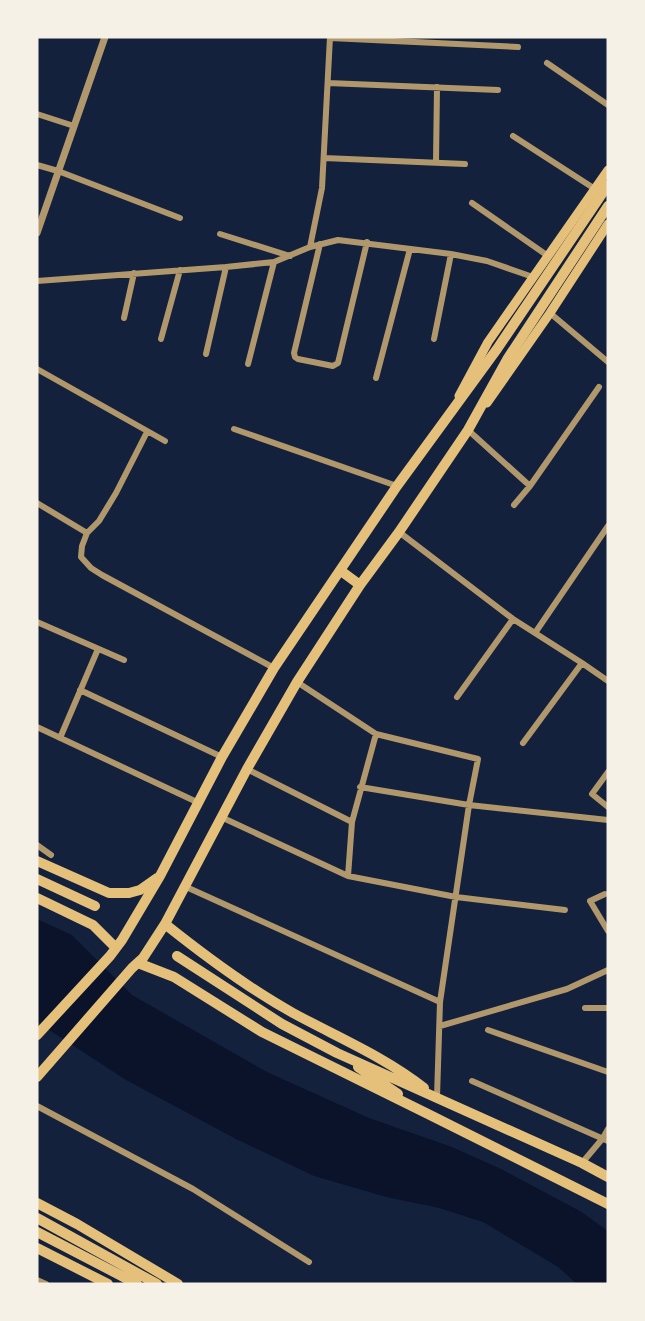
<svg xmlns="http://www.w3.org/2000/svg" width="645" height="1321" viewBox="0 0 645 1321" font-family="Ubuntu,sans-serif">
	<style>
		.water { fill: #0b132b }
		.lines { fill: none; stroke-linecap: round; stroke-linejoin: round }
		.minor { stroke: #b1986c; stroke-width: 6 }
		.tertiary { stroke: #b1986c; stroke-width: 7 }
		.secondary { stroke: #e5c07b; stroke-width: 9 }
		.primary { stroke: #e5c07b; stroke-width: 10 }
	</style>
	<rect width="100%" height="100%" fill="#14213d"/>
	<path class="water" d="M 37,919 L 72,935 L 132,995 L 267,1072 L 369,1118 L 452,1147 L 499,1168 L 580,1211 L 608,1231 L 608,1284 L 577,1284 L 558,1267 L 483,1222 L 439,1208 L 386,1197 L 314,1176 L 236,1139 L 126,1080 L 37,1022 Z"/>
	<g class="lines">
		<path class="minor" d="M 330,38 L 518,47
			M 547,63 L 608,105
			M 328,83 L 498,90
			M 37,114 L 74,126
			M 513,136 L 595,189
			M 324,158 L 465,164
			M 436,162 L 437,87
			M 37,165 L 58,171 L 180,218
			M 472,203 L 548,256
			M 220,234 L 290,256
			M 320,244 L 294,353 L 295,357 L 298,359 L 333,366 L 338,363 L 367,242
			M 310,247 L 322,188 L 330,37
			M 37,281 L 226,267 L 274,262 L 310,247 L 338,240 L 451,254 L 487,261 L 533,277
			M 550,313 L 608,362
			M 124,318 L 134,273
			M 161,339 L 180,270
			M 434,339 L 451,254
			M 206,354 L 226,267
			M 248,364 L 274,262
			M 37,369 L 165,441
			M 376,378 L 410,249
			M 234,429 L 397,486
			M 468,430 L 530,486
			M 147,432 L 116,493 L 99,521 L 87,533 L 82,546 L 81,557 L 91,568 L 102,575 L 274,668
			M 37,503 L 87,533
			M 514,505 L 530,486 L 599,387
			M 399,532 L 513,619 L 582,663 L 608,681
			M 37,622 L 124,660
			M 535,633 L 608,526
			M 297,682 L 376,734 L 478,759 L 469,805 L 440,1002 L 437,1097
			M 80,690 L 222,757
			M 457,697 L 513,619
			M 37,727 L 199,803
			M 60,738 L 98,649
			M 523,743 L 582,663
			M 247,769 L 352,822
			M 608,772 L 592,794 L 608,807
			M 360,787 L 469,805 L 608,820
			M 221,817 L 348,876 L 456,897 L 565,910
			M 37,845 L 51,855
			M 348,876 L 352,822 L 376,734
			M 184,886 L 440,1002
			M 605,894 L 590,901 L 608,931
			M 585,1008 L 608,1008
			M 440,1026 L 567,989 L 608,970
			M 488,1030 L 608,1072
			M 472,1081 L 608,1141
			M 37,1106 L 193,1189 L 309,1262
			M 582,1163 L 603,1138 L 608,1129
			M 37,1280 L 46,1284"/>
		<path class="tertiary" d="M 37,233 L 105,37"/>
		<path class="secondary" d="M 459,396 L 488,342 L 608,170
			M 487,403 L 550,313 L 608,224"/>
		<path class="primary" d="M 341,571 L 360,585
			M 37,861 L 109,893 L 129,893 L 140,890 L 157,878
			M 37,879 L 95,906
			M 37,898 L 93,925 L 116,948
			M 165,924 C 205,956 248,988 293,1013 C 337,1037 385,1057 424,1088
			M 177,956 L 282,1024 L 337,1053 L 582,1163 L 608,1177
			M 138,963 L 174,977 L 262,1032 L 430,1115
			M 37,1035 L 110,956 L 122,940 L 160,876 L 222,757 L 274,668 L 397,486 L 497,349 L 608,185
			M 358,1067 L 398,1094
			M 37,1077 L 132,968 L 143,958 L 165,924 L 247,769 L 297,682 L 360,585 L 399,532 L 468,430 L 508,358 L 608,206
			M 424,1112 L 608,1204
			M 37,1203 L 77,1224 L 178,1284
			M 37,1218 L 157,1284
			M 37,1232 L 137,1284
			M 37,1248 L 108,1284"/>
	</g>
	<rect width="645" height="1321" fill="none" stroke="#f6f1e7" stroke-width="77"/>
</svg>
